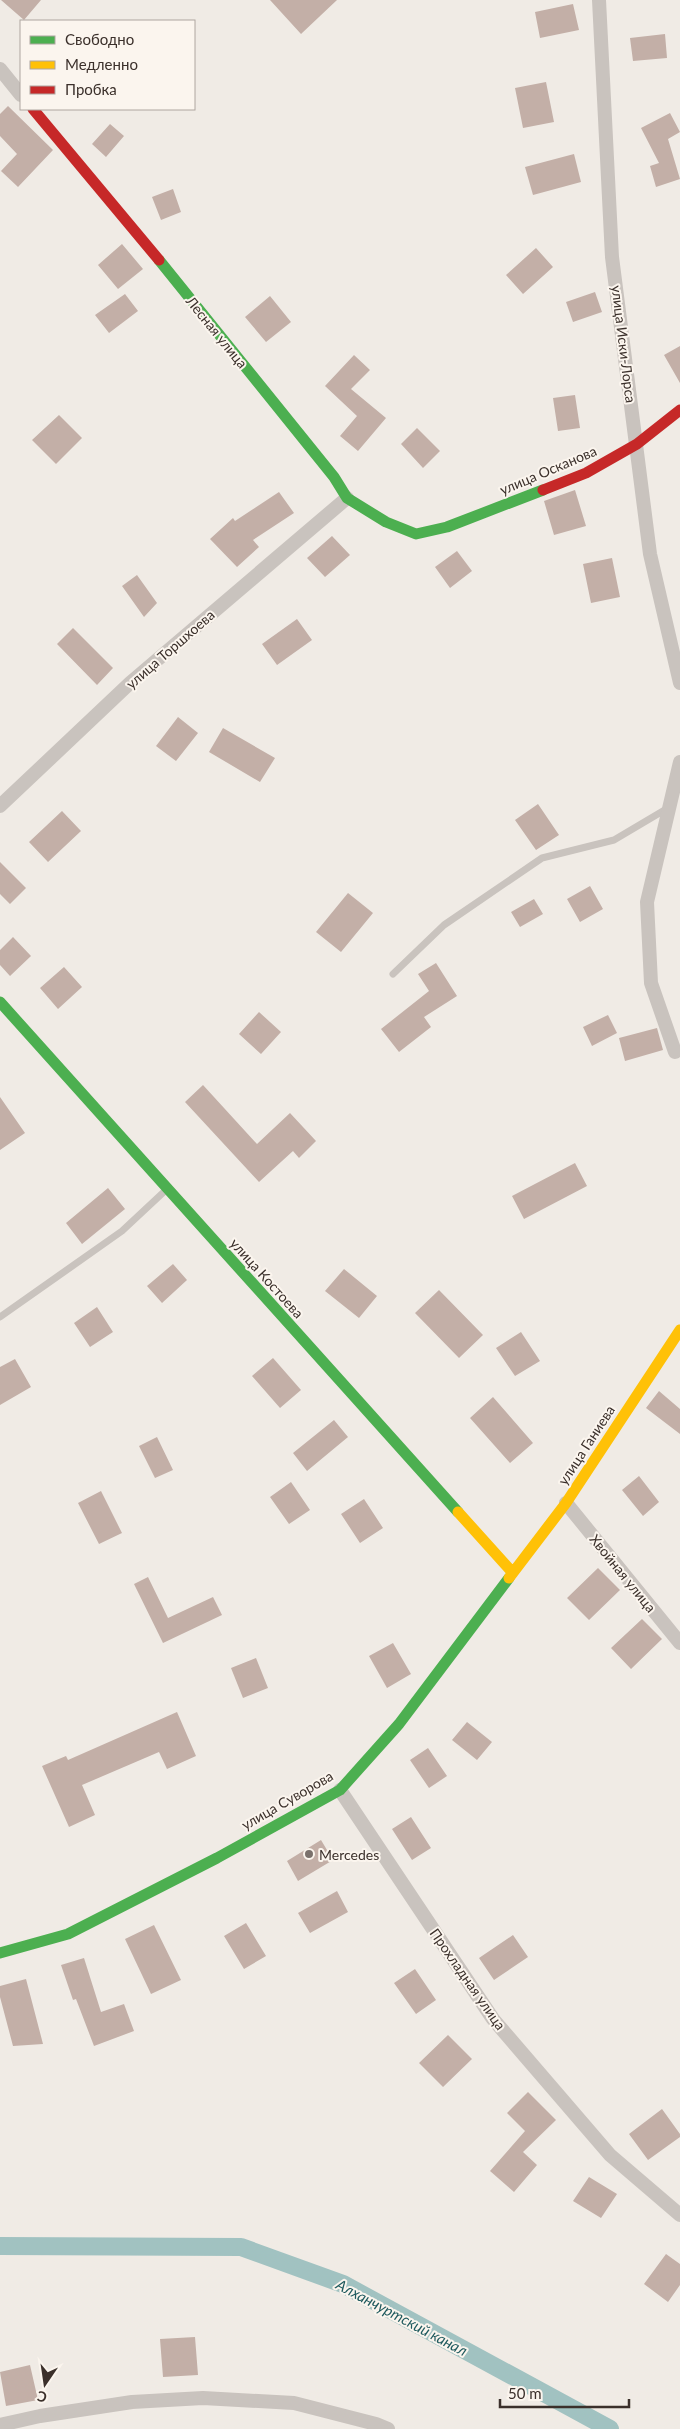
<svg xmlns="http://www.w3.org/2000/svg" width="680" height="2429" viewBox="0 0 680 2429" font-family="Lato,sans-serif">
	<style>
		.lines { fill: none; stroke-linecap: round; stroke-linejoin: round }
		.canal { stroke: #a1c2c1; stroke-width: 18 }
		.building { fill: #c3afa7 }
		.lane { stroke: #c9c3be; stroke-width: 7 }
		.street { stroke: #c9c3be; stroke-width: 14 }
		.fast { stroke: #4caf50; stroke-width: 11 }
		.slow { stroke: #ffc107; stroke-width: 11 }
		.jam { stroke: #c62828; stroke-width: 11 }
		.poi-dot { fill: #7a716c; stroke: #fbf5ee; stroke-width: 2 }
		.labels { text-anchor: middle; dominant-baseline: central; stroke-width: 4; stroke-linejoin: round; paint-order: stroke }
		.street-label { font-size: 14px; fill: #3b302b; stroke: #fbf5ee }
		.poi-label { font-size: 14px; fill: #3b302b; stroke: #fbf5ee; text-anchor: start }
		.water-label { font-size: 15px; font-style: italic; fill: #1f5a5e; stroke: #fbf5ee }
	</style>
	<rect width="100%" height="100%" fill="#f0ebe5"/>
	<g class="lines">
		<path class="canal" d="M 0,2246 L 241,2247 L 343,2284 L 610,2429"/>
	</g>
	<path class="building" d="M 1,0 L 41,0 L 24,20 Z
		M 270,0 L 337,0 L 301,34 Z
		M 573,4 L 579,30 L 540,38 L 535,12 Z
		M 665,34 L 667,58 L 633,61 L 630,38 Z
		M 546,82 L 554,122 L 523,128 L 515,88 Z
		M 8,106 L 53,150 L 18,187 L 1,171 L 17,154 L 0,136 L 0,114 Z
		M 670,113 L 680,132 L 668,139 L 680,179 L 656,187 L 650,166 L 659,163 L 641,128 Z
		M 110,124 L 124,136 L 106,157 L 92,144 Z
		M 574,154 L 581,182 L 533,195 L 525,167 Z
		M 173,189 L 181,212 L 161,220 L 152,197 Z
		M 122,244 L 143,269 L 118,289 L 98,265 Z
		M 536,248 L 553,267 L 523,294 L 506,275 Z
		M 595,292 L 602,312 L 573,322 L 566,302 Z
		M 125,294 L 138,311 L 109,333 L 95,315 Z
		M 270,296 L 291,322 L 266,342 L 245,317 Z
		M 680,346 L 680,383 L 664,355 Z
		M 354,355 L 370,370 L 351,389 L 386,418 L 358,451 L 340,436 L 357,416 L 325,386 Z
		M 575,395 L 580,428 L 558,431 L 553,398 Z
		M 59,415 L 82,438 L 56,464 L 32,440 Z
		M 417,428 L 440,451 L 423,468 L 401,444 Z
		M 575,490 L 586,526 L 554,535 L 544,501 Z
		M 279,492 L 294,513 L 253,540 L 259,547 L 237,567 L 210,539 L 233,518 L 235,521 Z
		M 332,536 L 350,555 L 325,577 L 307,558 Z
		M 457,551 L 472,571 L 450,588 L 435,567 Z
		M 612,558 L 620,597 L 591,603 L 583,564 Z
		M 137,575 L 157,603 L 144,617 L 122,586 Z
		M 297,619 L 312,640 L 277,665 L 262,644 Z
		M 73,628 L 113,668 L 97,685 L 57,644 Z
		M 178,717 L 198,733 L 176,761 L 156,746 Z
		M 223,728 L 275,758 L 260,782 L 209,752 Z
		M 538,804 L 559,835 L 536,850 L 515,820 Z
		M 62,811 L 81,831 L 48,862 L 29,842 Z
		M 0,862 L 26,888 L 10,904 L 0,894 Z
		M 590,886 L 603,909 L 580,922 L 567,899 Z
		M 348,893 L 373,913 L 341,952 L 316,932 Z
		M 534,899 L 543,914 L 520,927 L 511,912 Z
		M 13,937 L 31,956 L 10,976 L 0,965 L 0,950 Z
		M 436,963 L 457,996 L 424,1017 L 431,1027 L 399,1052 L 381,1029 L 429,991 L 418,974 Z
		M 64,967 L 82,987 L 58,1009 L 40,988 Z
		M 259,1012 L 281,1032 L 261,1054 L 239,1034 Z
		M 608,1015 L 617,1033 L 592,1046 L 583,1027 Z
		M 657,1028 L 663,1050 L 625,1061 L 619,1038 Z
		M 203,1085 L 257,1144 L 290,1113 L 316,1141 L 299,1158 L 293,1151 L 259,1182 L 185,1102 Z
		M 0,1097 L 25,1133 L 0,1150 Z
		M 575,1163 L 587,1186 L 524,1219 L 512,1196 Z
		M 108,1188 L 125,1209 L 82,1244 L 66,1223 Z
		M 173,1264 L 187,1280 L 162,1303 L 147,1286 Z
		M 344,1269 L 377,1296 L 359,1318 L 325,1291 Z
		M 439,1290 L 483,1335 L 459,1358 L 415,1313 Z
		M 97,1307 L 113,1332 L 90,1347 L 74,1323 Z
		M 521,1332 L 540,1361 L 515,1376 L 496,1348 Z
		M 273,1358 L 301,1390 L 280,1408 L 252,1376 Z
		M 15,1359 L 31,1387 L 0,1405 L 0,1367 Z
		M 659,1391 L 680,1409 L 680,1434 L 646,1408 Z
		M 493,1397 L 533,1443 L 510,1463 L 470,1418 Z
		M 334,1420 L 348,1437 L 307,1471 L 293,1453 Z
		M 157,1437 L 173,1470 L 155,1478 L 139,1446 Z
		M 639,1476 L 659,1502 L 643,1516 L 622,1490 Z
		M 291,1482 L 310,1510 L 289,1524 L 270,1497 Z
		M 101,1491 L 122,1533 L 99,1544 L 78,1503 Z
		M 364,1499 L 383,1528 L 360,1543 L 341,1514 Z
		M 598,1568 L 620,1590 L 589,1620 L 567,1598 Z
		M 148,1577 L 168,1618 L 213,1597 L 222,1615 L 163,1643 L 134,1584 Z
		M 642,1619 L 662,1639 L 631,1669 L 611,1648 Z
		M 393,1643 L 411,1674 L 387,1688 L 369,1656 Z
		M 256,1658 L 268,1688 L 243,1698 L 231,1668 Z
		M 177,1712 L 196,1756 L 167,1769 L 159,1752 L 82,1785 L 95,1815 L 69,1827 L 42,1766 L 66,1756 L 68,1760 Z
		M 467,1722 L 492,1742 L 477,1760 L 452,1740 Z
		M 428,1748 L 447,1776 L 429,1788 L 410,1760 Z
		M 411,1817 L 431,1848 L 412,1860 L 392,1829 Z
		M 321,1840 L 333,1860 L 298,1881 L 287,1861 Z
		M 337,1891 L 348,1912 L 310,1933 L 298,1913 Z
		M 246,1923 L 266,1956 L 244,1969 L 224,1936 Z
		M 154,1925 L 181,1980 L 151,1994 L 125,1939 Z
		M 513,1935 L 528,1957 L 494,1980 L 479,1958 Z
		M 84,1958 L 101,2012 L 124,2004 L 134,2031 L 94,2046 L 76,1999 L 73,2000 L 61,1965 Z
		M 415,1969 L 436,2000 L 416,2014 L 394,1983 Z
		M 26,1979 L 43,2044 L 13,2046 L 0,1997 L 0,1986 Z
		M 448,2035 L 472,2059 L 443,2087 L 419,2063 Z
		M 528,2092 L 556,2120 L 523,2152 L 537,2165 L 514,2192 L 490,2171 L 525,2131 L 507,2113 Z
		M 662,2109 L 680,2134 L 680,2137 L 648,2160 L 629,2134 Z
		M 589,2177 L 617,2194 L 601,2218 L 573,2201 Z
		M 666,2254 L 680,2264 L 680,2285 L 668,2302 L 644,2284 Z
		M 195,2337 L 198,2375 L 163,2377 L 160,2339 Z
		M 30,2365 L 38,2400 L 6,2406 L 0,2372 Z"/>
	<g class="lines">
		<path class="lane" d="M 393,974 L 444,925 L 542,858 L 614,840 L 668,808
			M 0,1317 L 122,1231 L 167,1189"/>
		<path class="street" d="M 599,0 L 612,257 L 650,554 L 680,683
			M 0,69 L 21,95
			M 0,806 L 130,683 L 347,498
			M 675,1052 L 651,983 L 647,902 L 680,762
			M 566,1503 L 680,1643
			M 340,1790 L 493,2019 L 610,2155 L 680,2215
			M 0,2425 L 40,2416 L 132,2402 L 203,2398 L 294,2403 L 376,2424 L 388,2429"/>
		<path class="fast" d="M 159,260 L 334,477 L 347,498 L 386,522 L 416,534 L 447,527 L 543,490
			M 0,1002 L 458,1512
			M 0,1953 L 68,1934 L 217,1858 L 340,1790 L 399,1724 L 509,1578"/>
		<path class="slow" d="M 458,1512 L 513,1573
			M 509,1578 L 566,1503 L 680,1330"/>
		<path class="jam" d="M 33,109 L 159,260
			M 543,490 L 586,473 L 637,444 L 680,410"/>
	</g>
	<circle class="poi-dot" cx="309" cy="1854" r="5"/>
	<g class="labels">
		<g class="street-label">
			<text transform="translate(217 332) rotate(51)">Лесная улица</text>
			<text transform="translate(624 344) rotate(83)">улица Иски-Лорса</text>
			<text transform="translate(548 470) rotate(-23)">улица Осканова</text>
			<text transform="translate(170 649) rotate(-41)">улица Торшхоева</text>
			<text transform="translate(267 1278) rotate(48)">улица Костоева</text>
			<text transform="translate(586 1445) rotate(-57)">улица Ганиева</text>
			<text transform="translate(623 1573) rotate(51)">Хвойная улица</text>
			<text transform="translate(287 1800) rotate(-30)">улица Суворова</text>
			<text transform="translate(468 1979) rotate(55)">Прохладная улица</text>
		</g>
		<g class="poi-label">
			<text x="319" y="1854">Mercedes</text>
		</g>
		<g class="water-label">
			<text transform="translate(402 2317) rotate(28)">Алханчуртский канал</text>
		</g>
	</g>
	<rect x="20" y="20" width="175" height="90" fill="#fbf5ee" stroke="#aea6a0"/>
	<rect x="30" y="36" width="25" height="8" fill="#4caf50" stroke="#aea6a0"/>
	<text x="65" y="45" font-size="15" fill="#3b302b">Свободно</text>
	<rect x="30" y="61" width="25" height="8" fill="#ffc107" stroke="#aea6a0"/>
	<text x="65" y="70" font-size="15" fill="#3b302b">Медленно</text>
	<rect x="30" y="86" width="25" height="8" fill="#c62828" stroke="#aea6a0"/>
	<text x="65" y="95" font-size="15" fill="#3b302b">Пробка</text>
	<g transform="translate(45 2384) rotate(193)" stroke="#fbf5ee" stroke-width="4" paint-order="stroke">
	<path d="M0-4L9 19L0 12L-9 19Z" fill="#3b302b"/>
	<text y="-8" font-size="14" font-weight="bold" text-anchor="middle" fill="#3b302b">С</text>
	</g>
	<path d="M500 2399v8h129v-8" fill="none" stroke="#3b302b" stroke-width="2.5"/>
	<text x="508" y="2399" font-size="15" fill="#3b302b" stroke="#fbf5ee" stroke-width="4" paint-order="stroke">50 m</text>
</svg>
